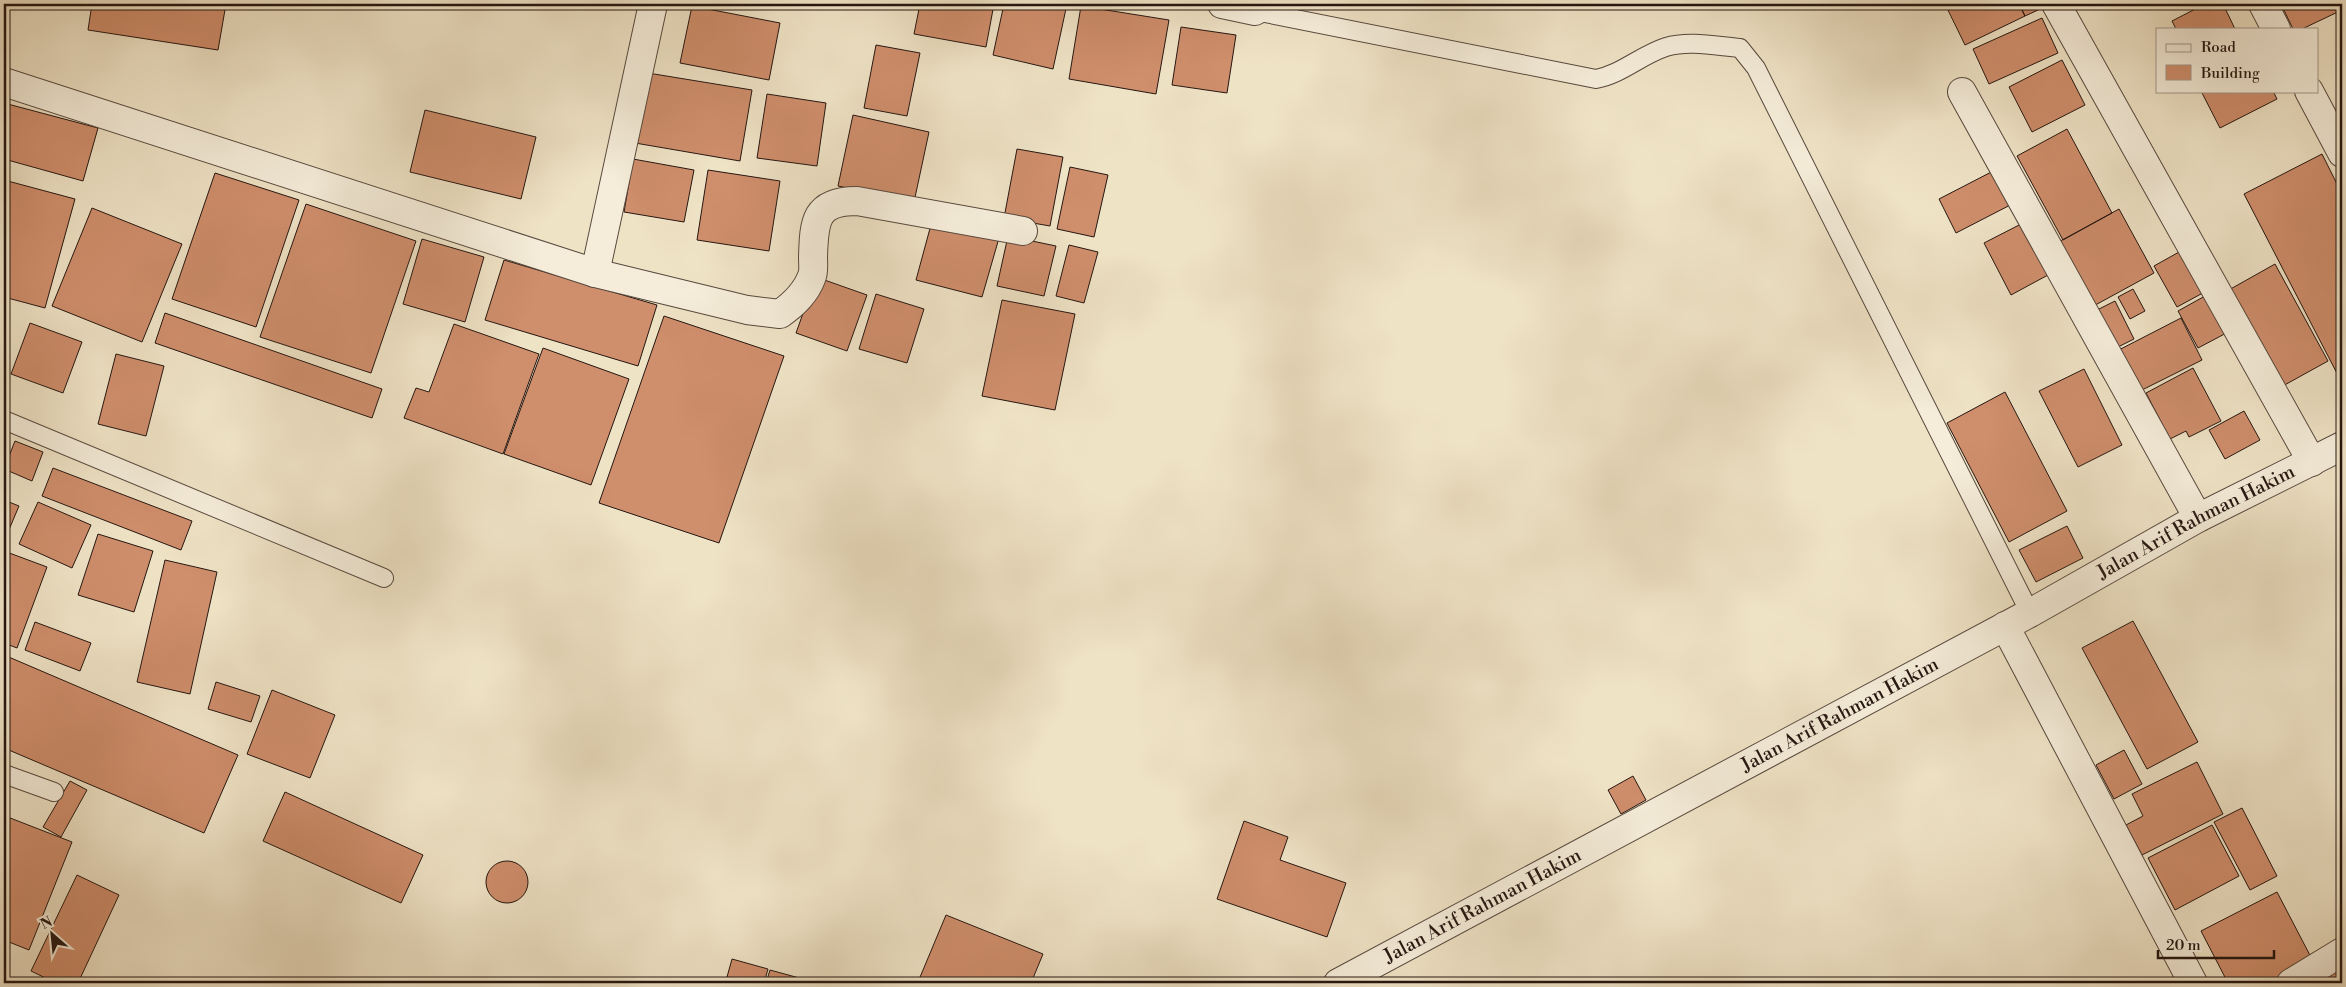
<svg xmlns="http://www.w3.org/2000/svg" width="2346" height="987" viewBox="0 0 2346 987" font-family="'Libre Bodoni',serif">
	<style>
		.building { fill: #cf8e6c; stroke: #251611 }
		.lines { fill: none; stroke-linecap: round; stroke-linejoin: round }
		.service-casing { stroke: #58493e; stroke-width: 20 }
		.minor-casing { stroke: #58493e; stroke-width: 30 }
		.service { stroke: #f5edda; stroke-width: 18 }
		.minor { stroke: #f5edda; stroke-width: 28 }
		.labels { text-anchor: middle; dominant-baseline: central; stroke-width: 4; stroke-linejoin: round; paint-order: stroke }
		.street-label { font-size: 19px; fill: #251611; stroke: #f5edda }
	</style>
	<rect width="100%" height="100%" fill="#efe3c6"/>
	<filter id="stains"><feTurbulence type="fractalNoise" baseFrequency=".004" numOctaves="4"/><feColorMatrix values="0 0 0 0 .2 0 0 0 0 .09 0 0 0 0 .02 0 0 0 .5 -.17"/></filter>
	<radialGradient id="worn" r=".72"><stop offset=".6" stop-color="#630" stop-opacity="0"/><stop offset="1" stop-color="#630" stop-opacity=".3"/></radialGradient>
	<path class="building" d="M 92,4 L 226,4 L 218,50 L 88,30 Z
		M 920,4 L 994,4 L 986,47 L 914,34 Z
		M 1004,4 L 1067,4 L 1053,69 L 993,55 Z
		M 1945,4 L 2019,4 L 2025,16 L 1965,45 Z
		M 2019,4 L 2051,4 L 2025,16 Z
		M 2205,4 L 2223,4 L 2235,29 L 2176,29 L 2172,21 Z
		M 2281,4 L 2342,4 L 2342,10 L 2302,29 L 2293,29 Z
		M 692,6 L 780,23 L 769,80 L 680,63 Z
		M 1081,6 L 1169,20 L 1156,94 L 1069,79 Z
		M 2042,18 L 2058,53 L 1989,84 L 1973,49 Z
		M 1181,27 L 1236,35 L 1227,93 L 1172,85 Z
		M 876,45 L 920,53 L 907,116 L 864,108 Z
		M 2062,60 L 2085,105 L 2032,132 L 2009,87 Z
		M 648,73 L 752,90 L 740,161 L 635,143 Z
		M 2201,91 L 2273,91 L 2277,99 L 2220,128 Z
		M 767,94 L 826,103 L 817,166 L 757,158 Z
		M 4,103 L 98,128 L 83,181 L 4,159 Z
		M 425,110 L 536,137 L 521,199 L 410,172 Z
		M 853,115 L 929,132 L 914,202 L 838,186 Z
		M 2067,129 L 2112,213 L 2063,240 L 2017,156 Z
		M 1017,149 L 1063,157 L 1050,226 L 1004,218 Z
		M 2322,154 L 2342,194 L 2342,383 L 2244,194 Z
		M 633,159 L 694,170 L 684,222 L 624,212 Z
		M 1070,167 L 1108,175 L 1094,237 L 1057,229 Z
		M 2001,167 L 2018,201 L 1956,233 L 1939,199 Z
		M 708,170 L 780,181 L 769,251 L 697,240 Z
		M 215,173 L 299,200 L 256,327 L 172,299 Z
		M 4,180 L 75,199 L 45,308 L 4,297 Z
		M 306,204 L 416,241 L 371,373 L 260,337 Z
		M 92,208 L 182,244 L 142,342 L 52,306 Z
		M 2119,209 L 2154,273 L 2088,309 L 2053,245 Z
		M 932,221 L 999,238 L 982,297 L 916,280 Z
		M 2021,224 L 2048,275 L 2011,295 L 1984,243 Z
		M 1008,236 L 1056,246 L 1044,296 L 997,286 Z
		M 422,239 L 484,257 L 465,322 L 403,304 Z
		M 1069,245 L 1098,252 L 1084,303 L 1056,296 Z
		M 2188,247 L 2212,288 L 2177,307 L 2154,266 Z
		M 504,260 L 657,305 L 638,366 L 485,320 Z
		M 2275,264 L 2328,361 L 2281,387 L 2227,291 Z
		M 816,277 L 867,295 L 847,351 L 796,333 Z
		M 2133,289 L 2145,311 L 2130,319 L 2118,297 Z
		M 2214,291 L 2234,329 L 2198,348 L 2178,311 Z
		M 876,294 L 924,309 L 907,363 L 859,349 Z
		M 1002,300 L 1075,314 L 1055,410 L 982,396 Z
		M 2115,301 L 2134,339 L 2108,352 L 2089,314 Z
		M 165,313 L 382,389 L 372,418 L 155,343 Z
		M 664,316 L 784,356 L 719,543 L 599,503 Z
		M 2181,318 L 2202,360 L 2132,395 L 2111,354 Z
		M 30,323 L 82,342 L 63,393 L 11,374 Z
		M 454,324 L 539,354 L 503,454 L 404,418 L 416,388 L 429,392 Z
		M 543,348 L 629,379 L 591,485 L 504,454 Z
		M 116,354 L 164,366 L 146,436 L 98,424 Z
		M 2193,368 L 2221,421 L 2189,437 L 2186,431 L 2170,439 L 2146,393 Z
		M 2084,369 L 2122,445 L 2078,467 L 2039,391 Z
		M 2005,392 L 2067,511 L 2009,542 L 1947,423 Z
		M 2244,411 L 2260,440 L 2225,459 L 2209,430 Z
		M 15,441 L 43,452 L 32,481 L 4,469 Z
		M 53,468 L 192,521 L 181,550 L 42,496 Z
		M 4,500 L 19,506 L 8,532 L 4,531 Z
		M 38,502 L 91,525 L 72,568 L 19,544 Z
		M 2067,526 L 2083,558 L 2036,582 L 2019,550 Z
		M 98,534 L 153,551 L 134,612 L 78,595 Z
		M 4,551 L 47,567 L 17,648 L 4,643 Z
		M 165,560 L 217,572 L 190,694 L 137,682 Z
		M 2133,621 L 2198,742 L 2147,769 L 2082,648 Z
		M 35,622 L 91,643 L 80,671 L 25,650 Z
		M 4,655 L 238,755 L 204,833 L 4,748 Z
		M 216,682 L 260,696 L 251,722 L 208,709 Z
		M 272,690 L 335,715 L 310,778 L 247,754 Z
		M 2124,750 L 2142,784 L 2114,799 L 2096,765 Z
		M 2197,762 L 2223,814 L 2142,855 L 2126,825 L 2143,816 L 2132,794 Z
		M 1633,776 L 1646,800 L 1621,814 L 1608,790 Z
		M 70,781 L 87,790 L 61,837 L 43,827 Z
		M 285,792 L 423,855 L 401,903 L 263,841 Z
		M 2242,808 L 2277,876 L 2250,890 L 2214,822 Z
		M 5,816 L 72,842 L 29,950 L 4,940 Z
		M 1244,821 L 1288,837 L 1280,860 L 1346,883 L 1327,937 L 1217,899 Z
		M 2212,825 L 2239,876 L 2175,910 L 2148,858 Z
		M486 882a21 21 0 1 1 42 0a21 21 0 1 1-42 0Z
		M 77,875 L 119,895 L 78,983 L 56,983 L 31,971 Z
		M 2277,892 L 2314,963 L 2275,983 L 2228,983 L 2201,931 Z
		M 946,915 L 1043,954 L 1031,983 L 985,983 L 975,979 L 973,983 L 918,982 Z
		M 2342,957 L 2342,983 L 2294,983 Z
		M 732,959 L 768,969 L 764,983 L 752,983 L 727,977 Z
		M 770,970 L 814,982 L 813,983 L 766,983 Z"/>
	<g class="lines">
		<g class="service-casing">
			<path id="service" d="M 1255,11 L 1596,79 C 1622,74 1641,55 1666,47 C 1689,40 1716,46 1740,48 L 1756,68 L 2030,613
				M 4,420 L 384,578
				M 4,774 L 54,792"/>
		</g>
		<g class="minor-casing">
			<g id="minor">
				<path d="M 1222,4 L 1255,11"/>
				<path d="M 2056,4 L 2312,462"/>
				<path d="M 2263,4 L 2276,29"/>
				<path d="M 4,82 L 595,273 L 747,310 L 780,314 C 794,304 806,293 812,276 C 814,271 813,263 813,257 C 814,221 815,201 857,201 L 1023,231"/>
				<path d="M 2309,91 L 2342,153"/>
				<path d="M 1962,92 L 2198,518"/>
				<path d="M 595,273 L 653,4"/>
				<path d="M 2005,626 L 2193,983"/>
				<path id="s1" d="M 1338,983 L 2030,613 L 2198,518 L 2342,446"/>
				<path d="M 2291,983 L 2342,952"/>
			</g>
		</g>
		<use href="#service" class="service"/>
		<use href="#minor" class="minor"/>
	</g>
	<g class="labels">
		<g class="street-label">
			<text stroke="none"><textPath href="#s1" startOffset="974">Jalan Arif Rahman Hakim</textPath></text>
			<text stroke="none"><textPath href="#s1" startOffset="569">Jalan Arif Rahman Hakim</textPath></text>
			<text stroke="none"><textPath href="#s1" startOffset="164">Jalan Arif Rahman Hakim</textPath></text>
		</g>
	</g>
	<rect width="2346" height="987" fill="none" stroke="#efe3c6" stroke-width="20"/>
	<rect x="5" y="5" width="2336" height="977" fill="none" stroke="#251611" stroke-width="2.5"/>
	<rect x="10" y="10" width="2326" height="967" fill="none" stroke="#251611"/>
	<rect x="2156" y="28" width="162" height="65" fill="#f5edda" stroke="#a2978a"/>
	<rect x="2166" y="44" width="25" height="8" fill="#f5edda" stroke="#a2978a"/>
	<text x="2201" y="52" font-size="15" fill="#251611">Road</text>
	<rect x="2166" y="65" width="25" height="15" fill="#cf8e6c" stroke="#a2978a"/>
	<text x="2201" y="78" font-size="15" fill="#251611">Building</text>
	<g transform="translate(52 934) rotate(333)" stroke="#f5edda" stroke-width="4" paint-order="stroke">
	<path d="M0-4L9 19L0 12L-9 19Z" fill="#251611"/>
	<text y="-8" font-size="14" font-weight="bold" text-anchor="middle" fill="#251611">N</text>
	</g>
	<path d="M2158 950v8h116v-8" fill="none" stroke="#251611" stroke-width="2.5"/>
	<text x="2166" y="950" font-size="15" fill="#251611" stroke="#f5edda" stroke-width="4" paint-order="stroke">20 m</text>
	<rect width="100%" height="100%" filter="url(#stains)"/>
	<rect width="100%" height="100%" fill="url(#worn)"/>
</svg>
